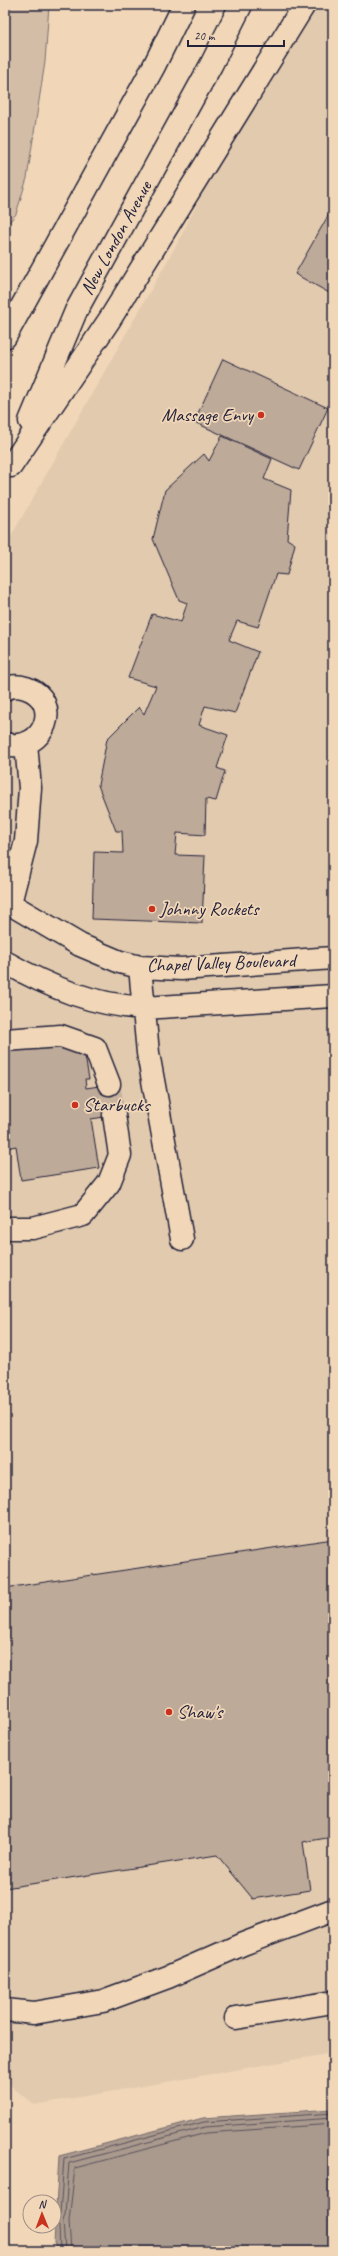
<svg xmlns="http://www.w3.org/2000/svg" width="338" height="2256" viewBox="0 0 338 2256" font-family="Caveat,sans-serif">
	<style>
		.built { fill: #e2caaf }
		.green { fill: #d3bda6; stroke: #7a7070 }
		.water { fill: #aa998d; stroke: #74696c }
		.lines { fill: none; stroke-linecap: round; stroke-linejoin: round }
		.shore { stroke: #58525c; stroke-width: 1 }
		.building { fill: #beaa99; stroke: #22223b }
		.minor-tunnel { stroke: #c8b39f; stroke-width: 22; stroke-dasharray: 22 11; stroke-linecap: butt }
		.minor-casing { stroke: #22223b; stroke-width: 25 }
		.major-casing { stroke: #22223b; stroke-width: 25 }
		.minor { stroke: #f1d7b8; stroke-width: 22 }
		.major { stroke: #f1d7b8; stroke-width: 22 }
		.poi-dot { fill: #c8321e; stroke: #f1d7b8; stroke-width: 1.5 }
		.labels { text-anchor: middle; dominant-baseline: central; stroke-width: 3.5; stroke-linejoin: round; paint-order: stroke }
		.street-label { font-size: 19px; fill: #22223b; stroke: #f1d7b8 }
		.poi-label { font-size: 19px; fill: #22223b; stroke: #f1d7b8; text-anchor: start }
	</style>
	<rect width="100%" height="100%" fill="#f1d7b8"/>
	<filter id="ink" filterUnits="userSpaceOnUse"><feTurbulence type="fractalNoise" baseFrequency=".025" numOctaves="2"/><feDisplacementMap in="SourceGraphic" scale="8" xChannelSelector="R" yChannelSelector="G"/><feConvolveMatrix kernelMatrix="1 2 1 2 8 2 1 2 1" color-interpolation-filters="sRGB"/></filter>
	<g filter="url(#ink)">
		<path class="built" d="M 303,5 L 333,5 L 333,2053 L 34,2105 L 5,2081 L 5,547 L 178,242 L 202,194 L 198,200 Z"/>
		<path class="green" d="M 5,5 L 49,5 L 45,62 L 27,178 L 16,214 L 5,227 Z
			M 5,2225 L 11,2251 L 5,2251 Z"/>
		<path class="water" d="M 333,2109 L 333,2251 L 57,2251 L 54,2243 L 59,2156 L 203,2118 Z"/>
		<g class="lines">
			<path class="shore" d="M 60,2251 L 59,2226 L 55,2220 L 60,2214 L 64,2159 L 204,2122 L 333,2113
				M 65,2251 L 63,2221 L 65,2215 L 69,2163 L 205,2127 L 333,2118
				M 71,2251 L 69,2221 L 75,2168 L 206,2133 L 333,2124"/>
		</g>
		<path class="building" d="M 333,207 L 333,295 L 295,274 Z
			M 223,359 L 328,408 L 299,470 L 194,422 Z
			M 222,436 L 272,459 L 264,479 L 291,490 L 287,539 L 295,544 L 287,575 L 276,574 L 258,627 L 237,621 L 229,640 L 258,652 L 235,713 L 205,706 L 199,725 L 228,735 L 217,768 L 225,771 L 216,801 L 206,799 L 205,835 L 177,833 L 175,855 L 205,856 L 202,923 L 92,919 L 94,852 L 123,853 L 122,831 L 116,831 L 98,785 L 107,739 L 139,707 L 144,714 L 156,686 L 128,678 L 152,614 L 181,622 L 187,603 L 179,600 L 153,539 L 165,490 L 204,454 L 209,461 Z
			M 82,1039 L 89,1079 L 85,1079 L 86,1088 L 119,1083 L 124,1114 L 91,1119 L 99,1168 L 21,1180 L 16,1146 L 7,1148 L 5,1138 L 5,1050 Z
			M 333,1539 L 333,1837 L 303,1842 L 310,1890 L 253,1899 L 217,1855 L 5,1888 L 5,1588 Z"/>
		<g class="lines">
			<path class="minor-tunnel" d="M 109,1084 L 114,1115"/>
			<g class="minor-casing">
				<path id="minor" d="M 5,689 C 12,685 19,686 26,688 C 63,700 46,754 5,744
					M 5,901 L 80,945 L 120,962 L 140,967 L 181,969 L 333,958
					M 10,903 L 26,841 L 30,788 L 26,744
					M 5,962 C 49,987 93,1005 144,1008 L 333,996
					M 140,967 L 148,1053 L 182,1239
					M 5,1040 L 61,1036 L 95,1048 L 109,1084
					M 5,1228 L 33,1228 L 83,1215 L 109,1183 L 120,1155 L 114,1115
					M 5,2010 L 34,2013 L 103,2001 L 168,1977 L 243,1944 L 333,1910
					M 236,2018 L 333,2002"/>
			</g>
			<g class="major-casing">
				<path id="major" d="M 5,337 L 154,66 L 184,5
					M 30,421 L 76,311 L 211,65 L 241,5
					M 11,466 L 110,319 L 304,5"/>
			</g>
			<use href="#minor" class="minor"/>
			<use href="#major" class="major"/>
		</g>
	</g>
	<g class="poi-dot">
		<circle cx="261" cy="415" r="4"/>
		<circle cx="152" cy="909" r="4"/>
		<circle cx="75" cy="1105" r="4"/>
		<circle cx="169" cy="1712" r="4"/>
	</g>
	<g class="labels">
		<g class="street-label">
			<text transform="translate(116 238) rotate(-61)">New London Avenue</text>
			<text transform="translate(221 963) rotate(-2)">Chapel Valley Boulevard</text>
		</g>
		<g class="poi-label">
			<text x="253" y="415" text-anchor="end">Massage Envy</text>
			<text x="160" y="909">Johnny Rockets</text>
			<text x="83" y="1105">Starbucks</text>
			<text x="177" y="1712">Shaw's</text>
		</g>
	</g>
	<rect width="338" height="2256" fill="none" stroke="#f1d7b8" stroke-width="20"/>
	<rect x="10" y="10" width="318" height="2236" fill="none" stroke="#22223b" stroke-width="1.5" filter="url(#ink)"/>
	<g transform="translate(42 2214) rotate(359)"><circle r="19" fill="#f1d7b8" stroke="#9e8f86"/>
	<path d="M0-3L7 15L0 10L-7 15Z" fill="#c8321e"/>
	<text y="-6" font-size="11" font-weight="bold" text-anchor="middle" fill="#22223b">N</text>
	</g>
	<path d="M188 40v6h96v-6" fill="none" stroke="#22223b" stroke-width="2"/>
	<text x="194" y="40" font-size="12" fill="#22223b" stroke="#f1d7b8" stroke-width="3" paint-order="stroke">20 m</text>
</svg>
